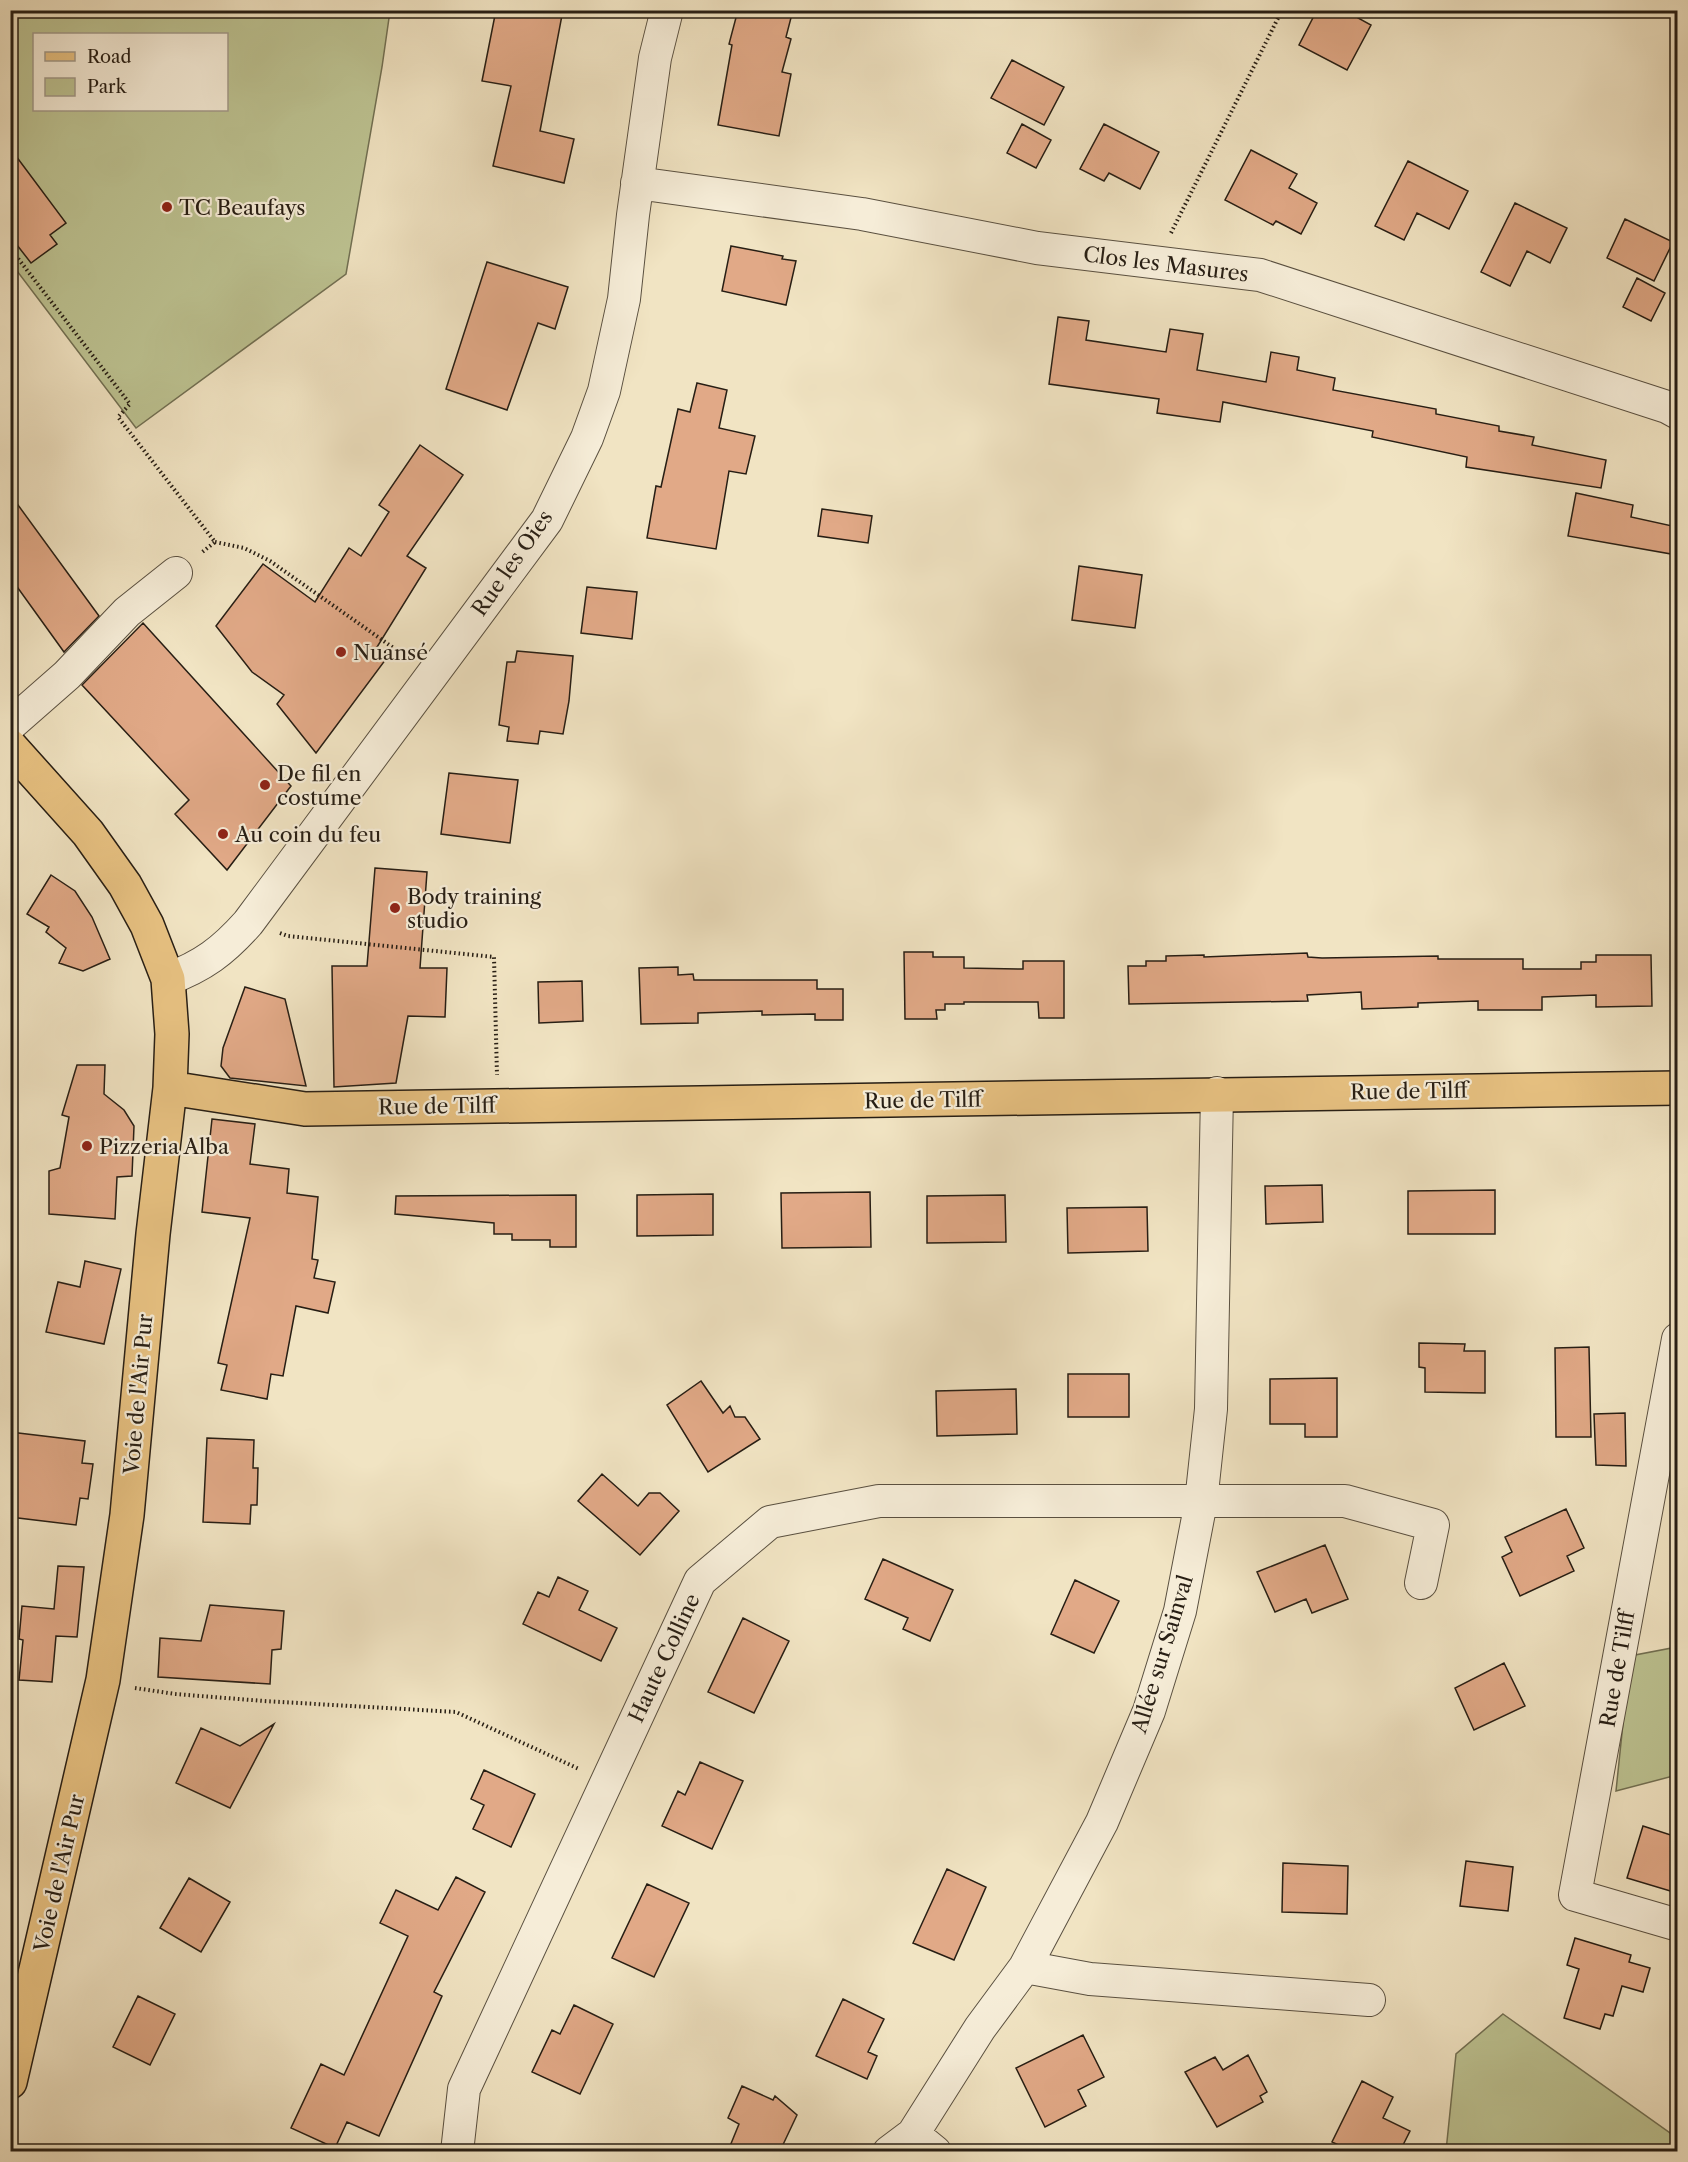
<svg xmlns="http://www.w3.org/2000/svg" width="1688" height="2162" viewBox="0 0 1688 2162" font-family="'Libre Caslon Text',serif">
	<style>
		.green { fill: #bdc392; stroke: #727053; stroke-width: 1.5; fill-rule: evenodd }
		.building { fill: #e1a987; stroke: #271e14; stroke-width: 1.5 }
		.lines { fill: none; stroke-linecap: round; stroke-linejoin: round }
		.minor-casing { stroke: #5a5040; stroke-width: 34 }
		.major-casing { stroke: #271e14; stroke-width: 36 }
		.path { stroke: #271e14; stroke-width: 4; stroke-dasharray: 1.5 3; stroke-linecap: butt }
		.minor { stroke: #f6edd8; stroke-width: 32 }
		.major { stroke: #e8c282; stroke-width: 33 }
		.poi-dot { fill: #8f2418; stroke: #f6edd8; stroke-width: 2 }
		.labels { text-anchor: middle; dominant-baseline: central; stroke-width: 4.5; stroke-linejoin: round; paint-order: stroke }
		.poi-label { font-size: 21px; fill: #271e14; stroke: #f6edd8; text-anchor: start }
		.street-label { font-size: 21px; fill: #271e14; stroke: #f6edd8 }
	</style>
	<rect width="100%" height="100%" fill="#f1e4c3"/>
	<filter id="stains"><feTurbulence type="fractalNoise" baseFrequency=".00333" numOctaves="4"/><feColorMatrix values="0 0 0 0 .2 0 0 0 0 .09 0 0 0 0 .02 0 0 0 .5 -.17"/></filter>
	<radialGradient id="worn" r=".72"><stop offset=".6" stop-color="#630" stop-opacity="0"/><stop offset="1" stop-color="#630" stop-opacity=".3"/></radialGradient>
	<path class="green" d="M 11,11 L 390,11 L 382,67 L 346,274 L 136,428 L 11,263 ZM 34,34 L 226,34 L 226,110 L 34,110 Z
		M 1677,1647 L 1677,1775 L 1616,1791 L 1630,1656 Z
		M 1503,2014 L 1677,2138 L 1677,2151 L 1446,2151 L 1456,2054 Z"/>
	<path class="building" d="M 496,10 L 563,10 L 540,131 L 574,139 L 564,183 L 493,166 L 511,86 L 482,81 Z
		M 738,10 L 793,10 L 786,37 L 791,39 L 782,72 L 791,74 L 779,136 L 718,125 L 732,45 L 729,44 Z
		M 1317,10 L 1362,10 L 1358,18 L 1371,25 L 1347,70 L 1299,45 Z
		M 1012,60 L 1064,87 L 1044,125 L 991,98 Z
		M 1022,124 L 1051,140 L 1036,168 L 1007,153 Z
		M 1104,124 L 1159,152 L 1140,189 L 1109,173 L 1104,181 L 1080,169 Z
		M 10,148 L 66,223 L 50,235 L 57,244 L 31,263 L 10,236 Z
		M 1251,150 L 1297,174 L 1289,188 L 1317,203 L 1301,234 L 1276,221 L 1273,225 L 1225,200 Z
		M 1408,161 L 1468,191 L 1449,229 L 1417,213 L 1404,240 L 1375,226 Z
		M 1515,203 L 1567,228 L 1550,263 L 1527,251 L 1510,286 L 1481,272 Z
		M 1625,219 L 1673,242 L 1654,281 L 1607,258 Z
		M 731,246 L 783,256 L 782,259 L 796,261 L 786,305 L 722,291 Z
		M 487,262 L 568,287 L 555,329 L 538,323 L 507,410 L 446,389 Z
		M 1637,278 L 1665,293 L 1651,321 L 1623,307 Z
		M 1058,317 L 1089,321 L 1086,340 L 1166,352 L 1170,329 L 1203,334 L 1197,370 L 1266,382 L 1271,352 L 1299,357 L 1297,370 L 1335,378 L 1333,390 L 1436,409 L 1436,414 L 1499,426 L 1499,431 L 1534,437 L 1532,445 L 1606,460 L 1601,488 L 1466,467 L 1467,457 L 1372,437 L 1373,431 L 1223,402 L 1220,422 L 1157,413 L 1159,399 L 1049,384 Z
		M 697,383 L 727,390 L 719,428 L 755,436 L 746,474 L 729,471 L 716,549 L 647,538 L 656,486 L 661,487 L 678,409 L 690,412 Z
		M 420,445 L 463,475 L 407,556 L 426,568 L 377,647 L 389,655 L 316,753 L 277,704 L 284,695 L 252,672 L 216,626 L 263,564 L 315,602 L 349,548 L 361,556 L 389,512 L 379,505 Z
		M 1576,493 L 1633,505 L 1631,517 L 1677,527 L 1677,555 L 1568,536 Z
		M 10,494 L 99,616 L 64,652 L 10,577 Z
		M 822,509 L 872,516 L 868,543 L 818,536 Z
		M 1079,566 L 1142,575 L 1135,628 L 1072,620 Z
		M 587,587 L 637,592 L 632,639 L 581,633 Z
		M 143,623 L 291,786 L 227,870 L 175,814 L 189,800 L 82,685 Z
		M 517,651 L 573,656 L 569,701 L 563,734 L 540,731 L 538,744 L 507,741 L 509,727 L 499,725 L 507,662 L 515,662 Z
		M 449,773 L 518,780 L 510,843 L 441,834 Z
		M 375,868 L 427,872 L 420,968 L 447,968 L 445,1017 L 408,1016 L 396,1083 L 334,1087 L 332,966 L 367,966 Z
		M 51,875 L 75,891 L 92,917 L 110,959 L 83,971 L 59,963 L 66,948 L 46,932 L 49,927 L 27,914 Z
		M 904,952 L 933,952 L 933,957 L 964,957 L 964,968 L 1023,969 L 1023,961 L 1064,961 L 1064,1018 L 1039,1018 L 1038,1002 L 964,1002 L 964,1004 L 945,1004 L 945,1010 L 936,1010 L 937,1019 L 905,1019 Z
		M 1307,953 L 1308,957 L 1322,958 L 1438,956 L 1438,959 L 1523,959 L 1523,969 L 1581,969 L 1581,962 L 1596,962 L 1596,955 L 1651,955 L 1652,1006 L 1596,1007 L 1596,995 L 1542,997 L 1542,1010 L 1478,1010 L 1478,1001 L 1418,1003 L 1418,1007 L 1362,1009 L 1361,992 L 1307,995 L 1308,1001 L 1129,1004 L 1128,966 L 1146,966 L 1146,961 L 1166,961 L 1166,956 L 1204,955 L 1204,957 Z
		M 678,967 L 678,975 L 693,974 L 694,980 L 817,980 L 817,989 L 843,989 L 843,1020 L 815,1020 L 815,1014 L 762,1015 L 762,1011 L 698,1013 L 698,1023 L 641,1024 L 639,968 Z
		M 582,981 L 583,1021 L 539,1023 L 538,982 Z
		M 245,987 L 285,999 L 306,1086 L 230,1078 L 221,1066 L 223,1048 Z
		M 77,1065 L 105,1065 L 104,1094 L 124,1110 L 134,1126 L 132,1176 L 117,1177 L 115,1219 L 49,1214 L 49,1171 L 60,1168 L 69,1117 L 62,1115 Z
		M 212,1119 L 255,1124 L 250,1164 L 289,1169 L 287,1193 L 318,1197 L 312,1259 L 318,1260 L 314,1278 L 335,1282 L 328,1313 L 296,1306 L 283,1376 L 271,1374 L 267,1399 L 221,1390 L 227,1365 L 218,1363 L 250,1218 L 202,1212 Z
		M 1322,1185 L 1323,1222 L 1266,1224 L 1265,1186 Z
		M 1495,1190 L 1495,1234 L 1408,1234 L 1408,1191 Z
		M 870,1192 L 871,1247 L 782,1248 L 781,1193 Z
		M 713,1194 L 713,1235 L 637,1236 L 637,1195 Z
		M 576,1195 L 576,1247 L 550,1247 L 550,1240 L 512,1240 L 512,1234 L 494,1234 L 494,1223 L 395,1214 L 396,1196 Z
		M 1005,1195 L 1006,1242 L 927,1243 L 927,1196 Z
		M 1147,1207 L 1148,1251 L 1068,1253 L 1067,1208 Z
		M 85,1261 L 121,1269 L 104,1344 L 46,1332 L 58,1282 L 80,1287 Z
		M 1419,1343 L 1465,1344 L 1464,1351 L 1485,1351 L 1485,1393 L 1425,1392 L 1425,1368 L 1419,1367 Z
		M 1589,1347 L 1591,1437 L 1556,1437 L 1555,1348 Z
		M 1068,1374 L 1129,1374 L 1129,1417 L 1068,1417 Z
		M 1337,1378 L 1337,1437 L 1305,1437 L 1305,1424 L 1270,1424 L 1270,1379 Z
		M 701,1381 L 723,1413 L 730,1406 L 735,1417 L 745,1417 L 760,1439 L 708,1472 L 667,1405 Z
		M 1016,1389 L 1017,1434 L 937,1436 L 936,1391 Z
		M 1625,1413 L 1626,1466 L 1596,1465 L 1594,1414 Z
		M 10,1432 L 85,1441 L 82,1463 L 93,1464 L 88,1499 L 80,1498 L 76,1525 L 10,1517 Z
		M 207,1438 L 254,1440 L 253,1468 L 258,1468 L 257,1505 L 251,1505 L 250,1524 L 203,1522 Z
		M 602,1474 L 638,1506 L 649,1493 L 660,1493 L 679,1511 L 640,1555 L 578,1501 Z
		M 1566,1509 L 1584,1548 L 1567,1556 L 1574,1571 L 1520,1596 L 1502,1557 L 1512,1552 L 1505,1537 Z
		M 1325,1545 L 1348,1599 L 1312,1613 L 1306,1599 L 1275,1612 L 1257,1572 Z
		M 883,1559 L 953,1590 L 930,1641 L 903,1629 L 908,1618 L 865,1599 Z
		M 58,1566 L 84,1567 L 77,1637 L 56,1636 L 52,1682 L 19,1680 L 23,1640 L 19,1639 L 22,1606 L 54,1609 Z
		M 558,1577 L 588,1591 L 579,1610 L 617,1628 L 601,1661 L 523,1624 L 538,1592 L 549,1597 Z
		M 1075,1580 L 1119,1601 L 1094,1653 L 1051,1634 Z
		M 210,1605 L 284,1611 L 281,1649 L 272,1650 L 270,1684 L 158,1677 L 160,1638 L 201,1641 Z
		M 743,1618 L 789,1641 L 754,1713 L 708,1692 Z
		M 1504,1663 L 1525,1706 L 1474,1730 L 1455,1688 Z
		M 274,1724 L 230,1808 L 176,1783 L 201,1728 L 240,1746 Z
		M 700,1762 L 743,1781 L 712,1849 L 662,1826 L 678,1791 L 685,1795 Z
		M 484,1770 L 535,1794 L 511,1847 L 473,1829 L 484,1805 L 471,1799 Z
		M 1643,1826 L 1677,1837 L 1677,1893 L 1627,1878 Z
		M 1466,1861 L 1513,1867 L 1508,1911 L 1460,1906 Z
		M 1283,1863 L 1348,1866 L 1347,1914 L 1282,1912 Z
		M 947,1869 L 986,1887 L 954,1960 L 913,1943 Z
		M 456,1877 L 485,1892 L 434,1992 L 442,1996 L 379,2136 L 347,2122 L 335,2148 L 291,2128 L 321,2064 L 344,2075 L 408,1936 L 380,1923 L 396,1890 L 438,1910 Z
		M 189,1878 L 230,1902 L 201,1952 L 160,1928 Z
		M 647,1884 L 689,1903 L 654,1977 L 612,1958 Z
		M 1575,1938 L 1631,1955 L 1629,1962 L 1650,1968 L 1643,1992 L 1622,1986 L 1613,2016 L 1605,2014 L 1600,2029 L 1564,2018 L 1579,1969 L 1567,1965 Z
		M 138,1996 L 175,2014 L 150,2065 L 113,2047 Z
		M 843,1999 L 884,2019 L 868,2052 L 877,2056 L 867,2079 L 816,2056 Z
		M 574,2005 L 613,2024 L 580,2094 L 532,2072 L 552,2030 L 560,2034 Z
		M 1083,2035 L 1104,2077 L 1078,2090 L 1086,2106 L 1045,2127 L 1016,2068 Z
		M 1248,2055 L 1267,2092 L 1260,2096 L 1263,2102 L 1217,2127 L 1185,2072 L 1215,2057 L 1223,2070 Z
		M 1362,2081 L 1393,2097 L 1383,2118 L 1410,2131 L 1400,2151 L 1351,2151 L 1332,2142 Z
		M 742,2086 L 773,2100 L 775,2096 L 797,2115 L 780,2151 L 728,2151 L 739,2124 L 728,2118 Z"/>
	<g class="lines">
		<g class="minor-casing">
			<path id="minor" d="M 637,183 L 862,214 L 1037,248 L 1260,275 L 1667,407 L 1678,413
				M 10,725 L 67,675 L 127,612 L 176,573
				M 168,979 C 203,966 223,951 248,923 L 547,520 L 587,438 L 604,391 L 624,299 L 633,215 L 655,58 L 667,10
				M 1678,1339 L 1575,1895 L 1678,1925
				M 1025,1967 L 1090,1979 L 1369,2000
				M 913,2134 L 935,2152
				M 457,2152 L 464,2089 L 700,1581 L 770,1522 L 879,1501 L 1345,1501 L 1433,1525 L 1421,1583
				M 889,2152 L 913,2134 L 980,2028 L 1025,1967 L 1102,1822 L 1149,1711 L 1180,1611 L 1201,1502 L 1211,1409 L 1217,1093"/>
		</g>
		<g class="major-casing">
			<path id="major" d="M 10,746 L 88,833 L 125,885 L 147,925 L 168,979 L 172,1034 L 170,1088 L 153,1234 L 127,1515 L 103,1680 L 10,2082
				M 170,1088 L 305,1109 L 1678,1088"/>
		</g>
		<path class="path" d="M 1171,233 L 1282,10
			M 10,248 L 130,404 L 118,417 L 215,542 L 201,553
			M 215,542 L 244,548 L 270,561 L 405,656
			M 280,933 L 288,936 L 494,957 L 497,1075
			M 135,1688 L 175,1694 L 264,1701 L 456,1712 L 579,1769"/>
		<use href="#minor" class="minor"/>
		<use href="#major" class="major"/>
	</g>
	<g class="poi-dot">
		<circle cx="167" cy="207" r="6"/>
		<circle cx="341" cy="652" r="6"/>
		<circle cx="265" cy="785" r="6"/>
		<circle cx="223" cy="834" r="6"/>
		<circle cx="395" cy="908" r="6"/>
		<circle cx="87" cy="1146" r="6"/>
	</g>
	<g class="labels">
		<g class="poi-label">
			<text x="179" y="207">TC Beaufays</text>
			<text x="353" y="652">Nuansé</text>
			<text x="277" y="773">De fil en<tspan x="277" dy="24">costume</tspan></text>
			<text x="235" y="834">Au coin du feu</text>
			<text x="407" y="896">Body training<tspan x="407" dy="24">studio</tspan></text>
			<text x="99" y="1146">Pizzeria Alba</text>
		</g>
		<g class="street-label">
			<text transform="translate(1166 264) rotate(7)">Clos les Masures</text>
			<text transform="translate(512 563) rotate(-55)">Rue les Oies</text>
			<text transform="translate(1409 1091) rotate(-1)">Rue de Tilff</text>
			<text transform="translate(923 1100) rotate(-1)">Rue de Tilff</text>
			<text transform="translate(437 1106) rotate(-1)">Rue de Tilff</text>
			<text transform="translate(138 1394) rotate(-85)">Voie de l'Air Pur</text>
			<text transform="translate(1162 1654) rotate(-73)">Allée sur Sainval</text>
			<text transform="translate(664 1658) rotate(-65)">Haute Colline</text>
			<text transform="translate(1617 1669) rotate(-80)">Rue de Tilff</text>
			<text transform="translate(59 1873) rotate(-77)">Voie de l'Air Pur</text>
		</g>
	</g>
	<rect width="1688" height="2162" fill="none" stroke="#f1e4c3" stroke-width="36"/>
	<rect x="12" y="12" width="1664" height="2138" fill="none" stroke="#271e14" stroke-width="3"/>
	<rect x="18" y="18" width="1652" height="2126" fill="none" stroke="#271e14" stroke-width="1.5"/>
	<rect x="33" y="33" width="195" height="78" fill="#f6edd8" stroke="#a39a8a" stroke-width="1.5"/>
	<rect x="45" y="52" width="30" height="9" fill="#e8c282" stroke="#a39a8a" stroke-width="1.5"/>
	<text x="87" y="63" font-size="18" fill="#271e14">Road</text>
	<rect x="45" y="78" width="30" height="18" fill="#bdc392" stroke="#a39a8a" stroke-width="1.5"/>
	<text x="87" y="93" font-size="18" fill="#271e14">Park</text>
	<rect width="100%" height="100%" filter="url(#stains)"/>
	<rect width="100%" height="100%" fill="url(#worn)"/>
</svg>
